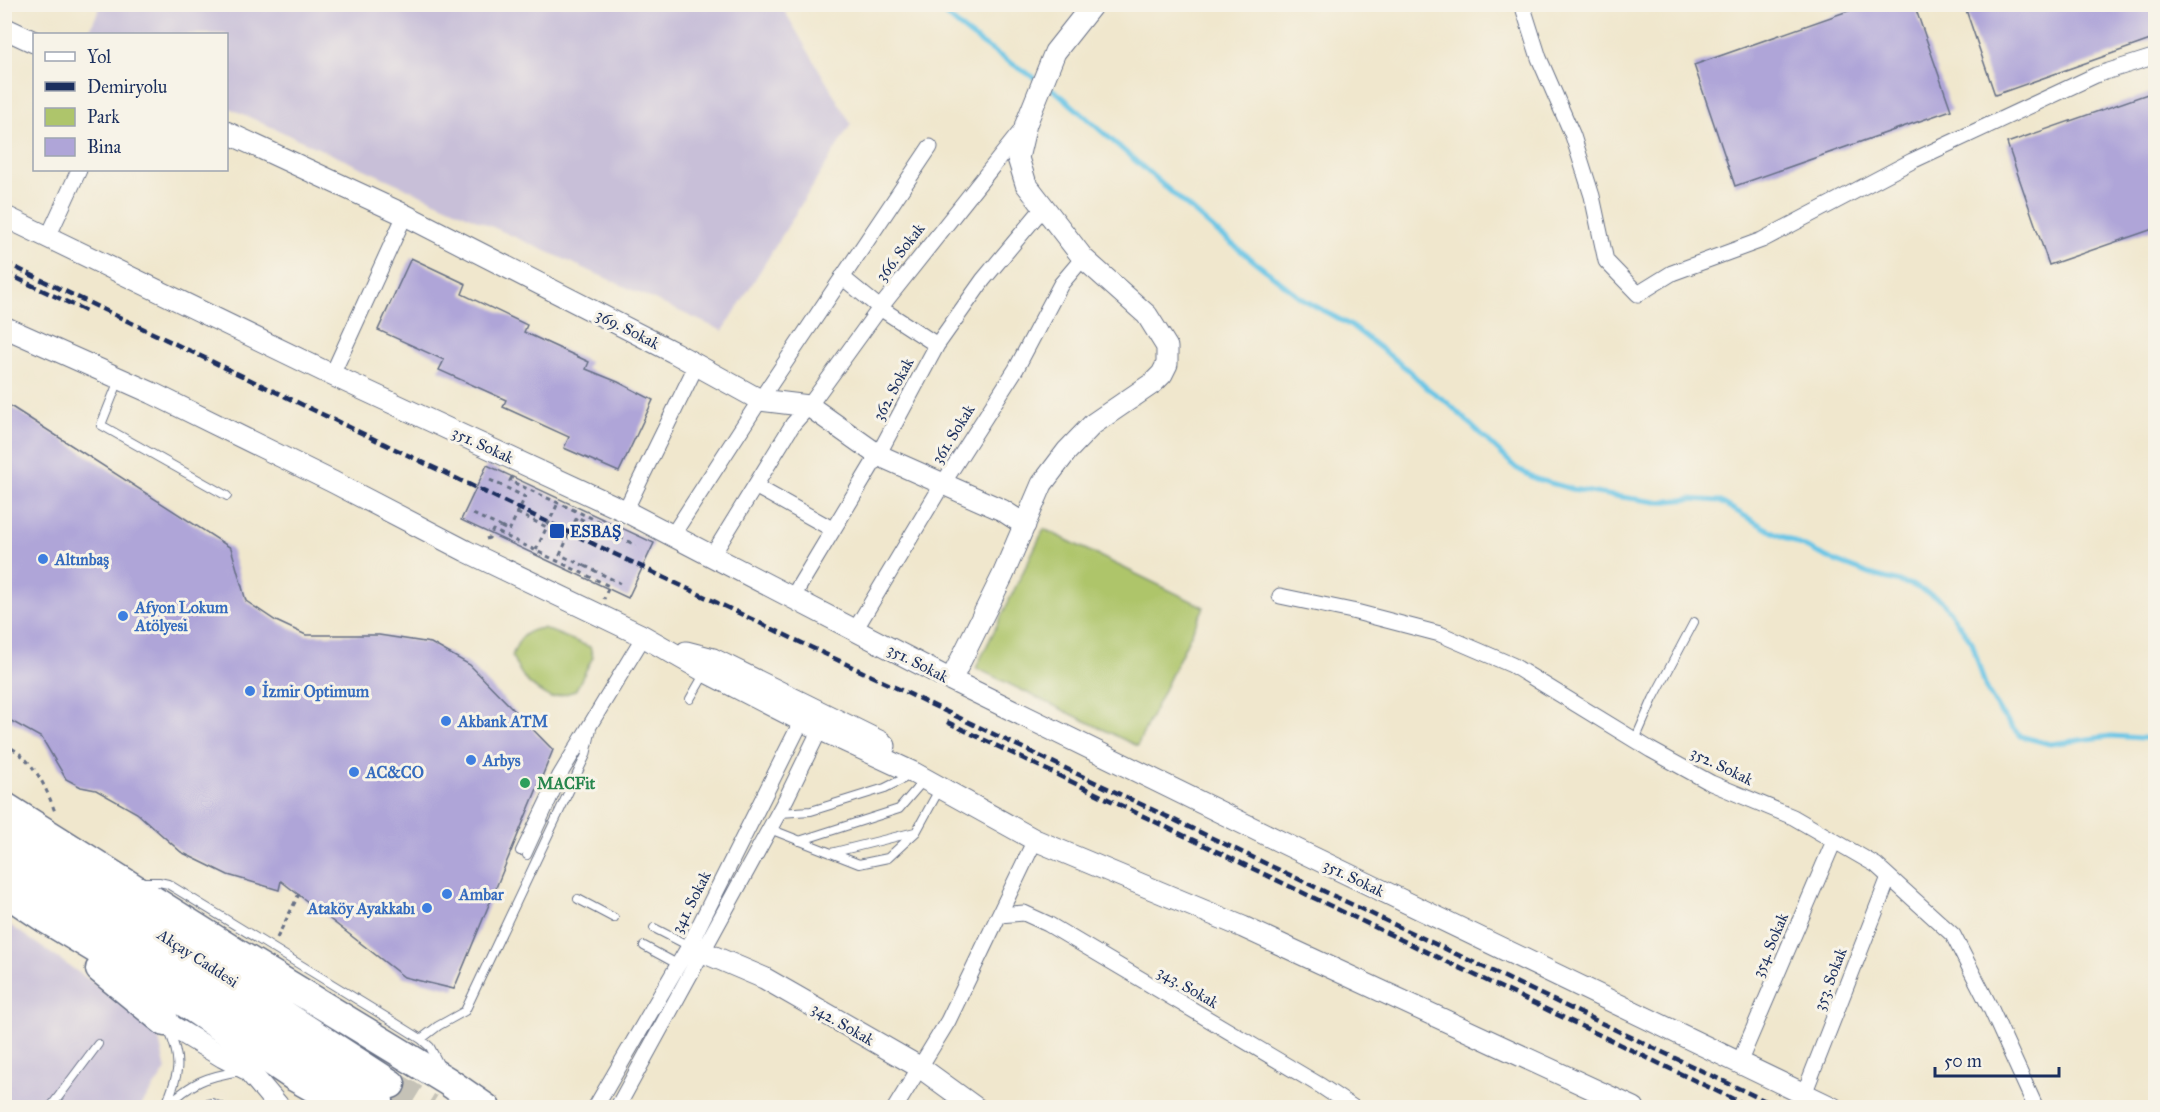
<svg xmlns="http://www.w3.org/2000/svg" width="2160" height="1112" viewBox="0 0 2160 1112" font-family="'IM FELL Great Primer',serif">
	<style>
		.industrial { fill: #c8bfd8 }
		.green { fill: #aec56b; stroke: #647a64; stroke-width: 1.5 }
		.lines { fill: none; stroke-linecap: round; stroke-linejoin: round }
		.stream { stroke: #68c5e6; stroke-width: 5 }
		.building { fill: #afa5d8 }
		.highway-tunnel { stroke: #c5c2b7; stroke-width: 28; stroke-dasharray: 28 14; stroke-linecap: butt }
		.lane-casing { stroke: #666f85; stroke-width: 10 }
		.street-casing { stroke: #666f85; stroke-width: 17 }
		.secondary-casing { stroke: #666f85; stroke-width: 23 }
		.highway-casing { stroke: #666f85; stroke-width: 31 }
		.path { stroke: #666f85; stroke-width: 3; stroke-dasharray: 4.5 4.5; stroke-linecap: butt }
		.lane { stroke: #fff; stroke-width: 8 }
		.street { stroke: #fff; stroke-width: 15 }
		.secondary { stroke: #fff; stroke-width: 21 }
		.highway { stroke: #fff; stroke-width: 28 }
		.rail { stroke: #1b2f5e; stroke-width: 4.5; stroke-dasharray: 9 4.5; stroke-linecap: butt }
		.path-bridge { stroke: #666f85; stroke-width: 3; stroke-dasharray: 4.5 4.5; stroke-linecap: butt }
		.transit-dot { fill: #1a4fb4; stroke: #f7f3e8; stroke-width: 2 }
		.shop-dot { fill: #3f7fe0; stroke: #f7f3e8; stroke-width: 2 }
		.leisure-dot { fill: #2e9e5b; stroke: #f7f3e8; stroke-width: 2 }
		.labels { text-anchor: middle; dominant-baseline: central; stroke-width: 6; stroke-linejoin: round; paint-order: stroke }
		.street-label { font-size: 16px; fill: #1b2f5e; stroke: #f7f3e8 }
		.transit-label { font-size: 16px; font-weight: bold; fill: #164399; stroke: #f7f3e8; text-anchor: start }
		.shop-label { font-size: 16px; font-weight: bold; fill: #366cbe; stroke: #f7f3e8; text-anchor: start }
		.leisure-label { font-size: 16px; font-weight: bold; fill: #27864d; stroke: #f7f3e8; text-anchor: start }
	</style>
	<rect width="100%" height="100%" fill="#f7f3e8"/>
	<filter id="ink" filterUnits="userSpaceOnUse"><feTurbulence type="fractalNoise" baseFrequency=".0167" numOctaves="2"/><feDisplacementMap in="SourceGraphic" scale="12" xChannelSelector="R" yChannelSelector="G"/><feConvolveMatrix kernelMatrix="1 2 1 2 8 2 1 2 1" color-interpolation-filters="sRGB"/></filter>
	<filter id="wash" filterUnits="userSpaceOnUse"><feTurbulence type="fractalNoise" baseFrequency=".008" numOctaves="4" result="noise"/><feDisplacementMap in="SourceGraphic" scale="24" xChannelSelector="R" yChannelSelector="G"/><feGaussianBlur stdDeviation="1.35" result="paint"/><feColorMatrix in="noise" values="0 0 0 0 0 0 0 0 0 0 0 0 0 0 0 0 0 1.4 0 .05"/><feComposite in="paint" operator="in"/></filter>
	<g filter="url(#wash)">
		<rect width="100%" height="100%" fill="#f0e7cd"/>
		<path class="industrial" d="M 101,5 L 781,5 L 851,124 L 723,331 L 227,107 L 226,34 L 88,34 Z
			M 4,921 L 156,1026 L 166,1070 L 140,1107 L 5,1107 Z"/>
		<path class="green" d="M 1044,529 L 1204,607 L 1137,746 L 976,668 Z
			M 543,628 L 590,647 L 593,657 L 575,691 L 551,698 C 529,686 522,679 512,656 C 519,638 523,631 543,628 Z"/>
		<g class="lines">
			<path class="stream" d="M 934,4 C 966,35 1001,57 1038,80
				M 1046,85 L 1059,94 L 1217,232 L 1301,298 L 1353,327 L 1407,369 L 1427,388 L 1448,403 L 1516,468 L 1536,479 L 1572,489 L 1608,495 L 1657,502 L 1691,499 L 1719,501 L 1769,530 L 1835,561 L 1869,574 L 1912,585 L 1941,600 L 1972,642 L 1986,689 L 2002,715 L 2020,736 L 2050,744 L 2111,736 L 2156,739"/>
		</g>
		<g id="blocks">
			<path class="building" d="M 1868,4 L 1914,4 L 1951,110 L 1735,186 L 1694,65 Z
				M 1964,4 L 2156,4 L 2156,38 L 1995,95 Z
				M 2156,91 L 2156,228 L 2049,265 L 2007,143 Z
				M 411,258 L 466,284 L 462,294 L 527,325 L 524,332 L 589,362 L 586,369 L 618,382 L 653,400 L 619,472 L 564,448 L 569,437 L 503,407 L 506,400 L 439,370 L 444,360 L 378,330 Z
				M 4,402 L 231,548 L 246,601 L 276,621 L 306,635 L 379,635 L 431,643 L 470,665 L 553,750 L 454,989 L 404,977 L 281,881 L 279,890 L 228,875 L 181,852 L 137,813 L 96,790 L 81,787 L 66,779 L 42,738 L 4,717 Z
				M 487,465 L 654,543 L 628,598 L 461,520 Z"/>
		</g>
	</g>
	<g filter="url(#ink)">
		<use href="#blocks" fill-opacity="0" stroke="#666f85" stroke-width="1.5"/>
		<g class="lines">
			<path class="highway-tunnel" d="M 391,1084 L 430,1108"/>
			<g class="lane-casing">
				<path id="lane" d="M 119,380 L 101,425 L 227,496
					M 690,699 L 705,673
					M 1635,740 L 1653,699 L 1694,622
					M 780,813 L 811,811 L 885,788 L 911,775
					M 770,829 L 859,864 L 888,858 L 916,832 L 939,790
					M 799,841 L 899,809 L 924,780
					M 520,851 L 557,774 L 640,636
					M 831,853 L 915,832
					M 527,855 L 565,772 L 646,639
					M 142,882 L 159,882 L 168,884 L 389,1019 L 421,1039 L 430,1047 L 439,1064
					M 578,899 L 614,918
					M 654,928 L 691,947
					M 644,946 L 679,965
					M 421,1039 L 438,1026 L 465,1011 L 586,755 L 593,724 L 589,721
					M 166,1105 C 178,1075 183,1063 169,1031
					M 165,1107 C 193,1082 204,1077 240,1071
					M 50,1108 L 98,1044
					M 188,1108 L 212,1103 L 224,1108"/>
			</g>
			<g class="street-casing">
				<path id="street" d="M 1522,4 L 1539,58 L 1573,136 L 1592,196 L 1606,261 L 1638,294 L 1672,273 L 1762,240 L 1912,161 L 2096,75 L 2156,56
					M 48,237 L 79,170
					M 842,277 L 880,308 L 937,345
					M 332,375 L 405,215
					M 755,486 L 832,529
					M 625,511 L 696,366
					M 672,536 L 760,400 L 930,147
					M 712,556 L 793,424 L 809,406 L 880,308 L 1024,127
					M 1280,596 L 1352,611 L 1440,634 L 1512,665 L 1651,750 L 1711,783 L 1793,817 L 1876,865 L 1953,935 L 1991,1009 L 2036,1108
					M 792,598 L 878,455 L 937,345 L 983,280 L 1043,208
					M 855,630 L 942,485 L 1016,369 L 1061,284 L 1083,258
					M 999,915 L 1024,913 L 1048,924 L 1321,1086 L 1354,1108
					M 1739,1063 L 1834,841
					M 1804,1094 L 1889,877
					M 595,1108 L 689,946 L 806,712
					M 617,1108 L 786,799 L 824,721
					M 895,1108 L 948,1021 L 1035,840"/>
			</g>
			<g class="secondary-casing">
				<path id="secondary" d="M 4,28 L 34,42
					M 226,132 L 405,215 L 673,352 L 760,400 L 809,406 L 878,455 L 1002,510 L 1025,525
					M 4,216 L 332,375 L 625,511 L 951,680 L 1279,841 L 1833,1108
					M 4,327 L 152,393 L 333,482 L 466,551 L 641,635 L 706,672 L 802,721 L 914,773 L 1035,840 L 1243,927 L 1634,1108
					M 686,652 L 713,659 L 881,742 L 885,746
					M 951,680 L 1003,575 L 1042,484 L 1067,451 L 1093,424 L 1153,383 L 1162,374 L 1167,364 L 1167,347 L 1147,315 L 1083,258 L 1026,184 L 1018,158 L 1026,124 L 1055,52 L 1093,4
					M 703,952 L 764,978 L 921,1068 L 976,1108
					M 165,1022 L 223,1057 L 248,1070 L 280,1108"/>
			</g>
			<g class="highway-casing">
				<path id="highway" d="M 4,806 L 240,955 L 447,1081 L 486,1108
					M 4,833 L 391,1084
					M 4,864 L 379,1101
					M 4,891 L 46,919 L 182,1001 L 293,1076 L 349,1108
					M 100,969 L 165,1022"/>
			</g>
			<path class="path" d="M 512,477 L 510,481 L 620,531
				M 490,480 L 513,491
				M 517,513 L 568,537
				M 473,514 L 501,527
				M 603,530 L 636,545
				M 486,539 L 489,538 L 493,530 L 609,586 L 604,599
				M 585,566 L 620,583
				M 4,744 C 32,757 45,784 55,812
				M 277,938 L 299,894"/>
			<use href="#lane" class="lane"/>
			<use href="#street" class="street"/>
			<use href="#secondary" class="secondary"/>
			<use href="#highway" class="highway"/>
			<path class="rail" d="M 4,262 L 560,528 L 1780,1108
				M 4,272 L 88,312
				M 947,722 L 1752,1108"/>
			<path class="path-bridge" d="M 501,527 L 509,531 L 525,497 L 513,491
				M 536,550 L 558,503
				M 585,566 L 560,555 L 577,517 L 603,530"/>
		</g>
	</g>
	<rect class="transit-dot" x="549" y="523" width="16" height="16" rx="3"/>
	<g class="shop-dot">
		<circle cx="43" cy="559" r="6"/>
		<circle cx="123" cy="616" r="6"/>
		<circle cx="250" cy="691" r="6"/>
		<circle cx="446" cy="721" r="6"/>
		<circle cx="471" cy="760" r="6"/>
		<circle cx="354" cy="772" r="6"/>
		<circle cx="447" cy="894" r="6"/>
		<circle cx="427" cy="908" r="6"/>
	</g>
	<circle class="leisure-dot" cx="525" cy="783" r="6"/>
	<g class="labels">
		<g class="street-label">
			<text transform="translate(900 252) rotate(-52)">366. Sokak</text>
			<text transform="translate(628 329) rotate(27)">369. Sokak</text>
			<text transform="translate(893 389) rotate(-62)">362. Sokak</text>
			<text transform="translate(953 434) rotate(-58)">361. Sokak</text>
			<text transform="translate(483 445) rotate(25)">351. Sokak</text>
			<text transform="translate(918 663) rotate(27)">351. Sokak</text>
			<text transform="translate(1722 766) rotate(26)">352. Sokak</text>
			<text transform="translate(1354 878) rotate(26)">351. Sokak</text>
			<text transform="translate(691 902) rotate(-63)">341. Sokak</text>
			<text transform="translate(1770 945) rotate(-67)">354. Sokak</text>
			<text transform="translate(198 958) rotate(33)">Akçay Caddesi</text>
			<text transform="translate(1830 979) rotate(-69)">353. Sokak</text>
			<text transform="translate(1188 987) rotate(30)">343. Sokak</text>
			<text transform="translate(843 1024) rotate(30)">342. Sokak</text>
		</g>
		<g class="transit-label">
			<text x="570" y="531">ESBAŞ</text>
		</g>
		<g class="shop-label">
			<text x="55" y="559">Altınbaş</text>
			<text x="135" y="607">Afyon Lokum<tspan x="135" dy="18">Atölyesi</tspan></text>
			<text x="262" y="691">İzmir Optimum</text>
			<text x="458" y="721">Akbank ATM</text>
			<text x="483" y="760">Arbys</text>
			<text x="366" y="772">AC&amp;CO</text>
			<text x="459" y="894">Ambar</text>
			<text x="415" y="908" text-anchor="end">Ataköy Ayakkabı</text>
		</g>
		<g class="leisure-label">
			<text x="537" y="783">MACFit</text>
		</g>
	</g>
	<rect width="2160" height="1112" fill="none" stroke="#f7f3e8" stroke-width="24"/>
	<rect x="33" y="33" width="195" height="138" fill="#f7f3e8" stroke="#9fa5b1" stroke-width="1.5"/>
	<rect x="45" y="52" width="30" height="9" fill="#ffffff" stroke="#9fa5b1" stroke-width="1.5"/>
	<text x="87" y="63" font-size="18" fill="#1b2f5e">Yol</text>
	<rect x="45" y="82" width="30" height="9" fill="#1b2f5e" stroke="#9fa5b1" stroke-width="1.5"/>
	<text x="87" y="93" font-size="18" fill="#1b2f5e">Demiryolu</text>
	<rect x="45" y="108" width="30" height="18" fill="#aec56b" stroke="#9fa5b1" stroke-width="1.5"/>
	<text x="87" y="123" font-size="18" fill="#1b2f5e">Park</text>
	<rect x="45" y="138" width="30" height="18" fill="#afa5d8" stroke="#9fa5b1" stroke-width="1.5"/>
	<text x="87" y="153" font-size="18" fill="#1b2f5e">Bina</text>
	<path d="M1935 1067v9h124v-9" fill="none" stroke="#1b2f5e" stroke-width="3"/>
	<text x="1944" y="1067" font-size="18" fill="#1b2f5e" stroke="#f7f3e8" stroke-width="4.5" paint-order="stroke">50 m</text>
</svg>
